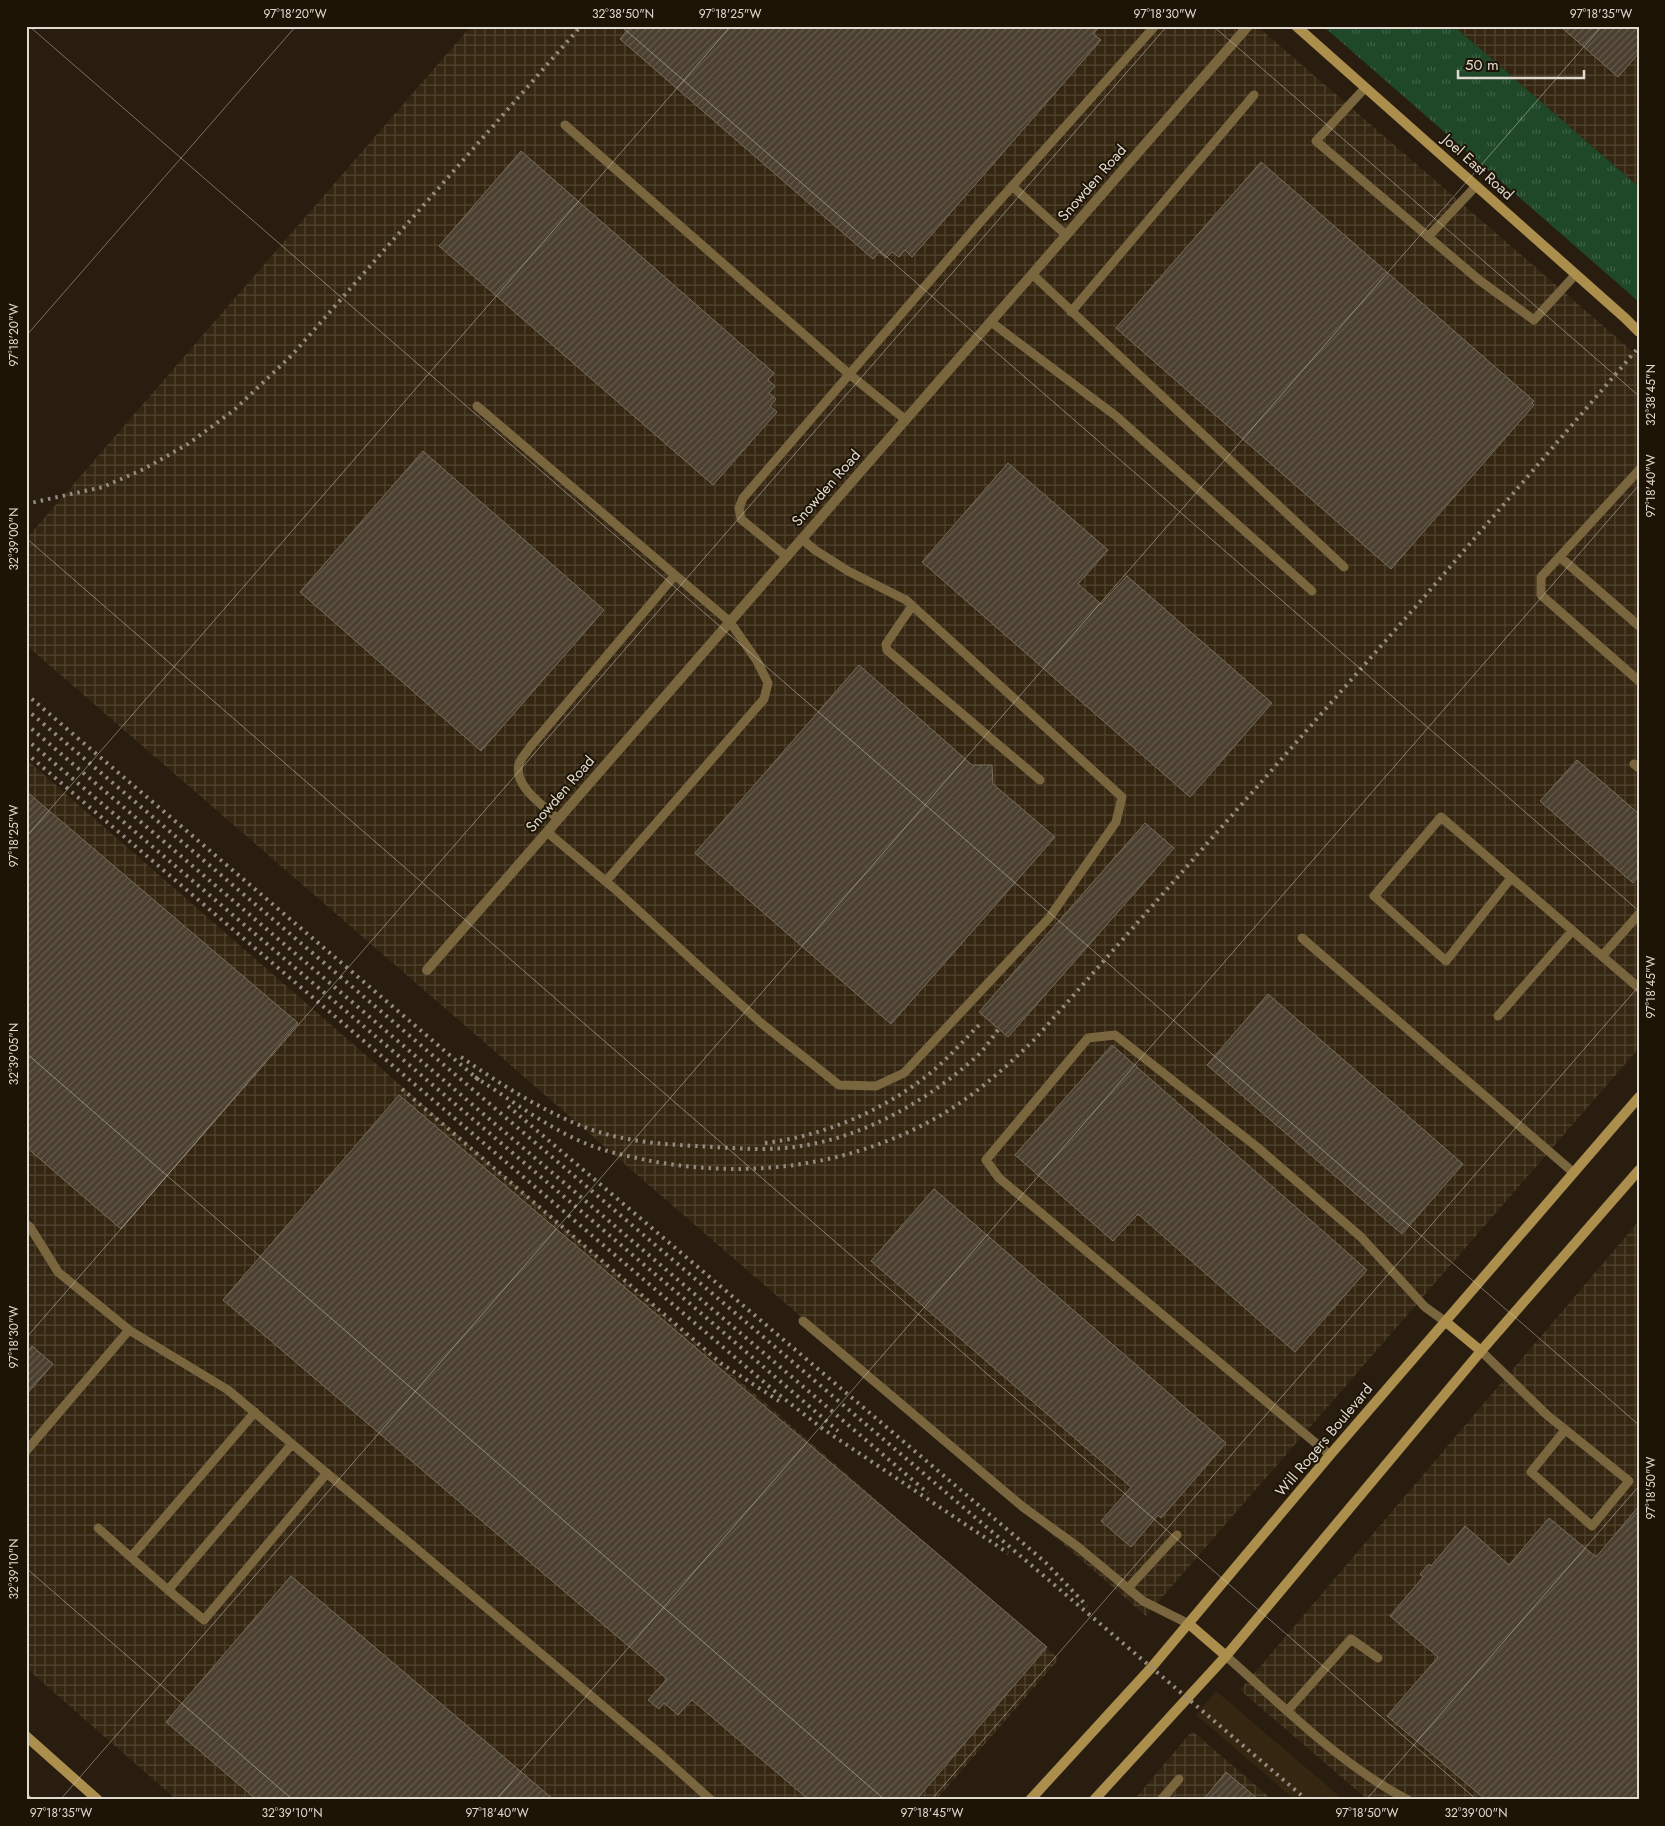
<svg xmlns="http://www.w3.org/2000/svg" width="1665" height="1826" viewBox="0 0 1665 1826" font-family="Jost,sans-serif">
	<style>
		.industrial { fill: url(#industrial-grid) }
		.built { fill: #342611 }
		.grass { fill: url(#grass-tufts) }
		.building { fill: url(#building-hatch); stroke: #796d5c }
		.lines { fill: none; stroke-linecap: round; stroke-linejoin: round }
		.lane { stroke: #79663f; stroke-width: 9 }
		.street { stroke: #79663f; stroke-width: 10 }
		.secondary { stroke: #ac8e4d; stroke-width: 10 }
		.rail { stroke: #948b80; stroke-width: 4; stroke-dasharray: 2.5 5; stroke-linecap: butt }
		.ticks { fill: none; stroke: #e1dad1; stroke-width: 1; stroke-opacity: 0.45 }
		.labels { text-anchor: middle; dominant-baseline: central; stroke-width: 4; stroke-linejoin: round; paint-order: stroke }
		.street-label { font-size: 15px; fill: #e1dad1; stroke: #1e1406 }
		.neatline { fill: none; stroke: #e1dad1; stroke-width: 2 }
		.ticks-label { font-size: 12px; text-anchor: middle; fill: #e1dad1 }
	</style>
	<defs>
		<pattern id="industrial-grid" width="8" height="8" patternUnits="userSpaceOnUse" patternTransform="scale(1.25)"><rect width="8" height="8" fill="#342611"/><path d="M0 4h8M4 0v8" fill="none" stroke="#514533"/></pattern>
		<pattern id="grass-tufts" width="24" height="20" patternUnits="userSpaceOnUse" patternTransform="scale(1.25)"><rect width="24" height="20" fill="#1f4829"/><path d="M3 7l-1-3M5 7V3M7 7l1-3M15 17l-1-3M17 17v-4M19 17l1-3" fill="none" stroke="#3f6247"/></pattern>
		<pattern id="building-hatch" width="6" height="6" patternUnits="userSpaceOnUse" patternTransform="scale(1.25)"><rect width="6" height="6" fill="#4b4030"/><path d="M-1 1l2-2M0 6l6-6M5 7l2-2" fill="none" stroke="#655b4d"/></pattern>
	</defs>
	<rect width="100%" height="100%" fill="#281d0f"/>
	<path class="industrial" d="M 471,26 L 1257,26 L 1639,357 L 1639,1048 L 1146,1616 L 26,645 L 26,539 Z
		M 1454,26 L 1639,26 L 1639,187 Z
		M 26,759 L 1059,1659 L 936,1800 L 177,1800 L 26,1668 Z
		M 1639,1221 L 1639,1800 L 1368,1800 L 1240,1690 Z
		M 1192,1731 L 1273,1800 L 1134,1800 Z"/>
	<path class="built" d="M 1216,1691 L 1344,1800 L 1295,1800 L 1196,1715 Z"/>
	<path class="grass" d="M 1323,26 L 1454,26 L 1639,187 L 1639,302 Z"/>
	<path class="building" d="M 631,26 L 1100,26 L 1093,34 L 1101,40 L 912,257 L 905,250 L 899,257 L 892,252 L 886,258 L 879,252 L 873,259 L 620,39 Z
		M 1560,26 L 1639,26 L 1639,53 L 1618,77 Z
		M 521,151 L 774,373 L 768,380 L 775,386 L 769,393 L 776,399 L 770,406 L 777,412 L 713,485 L 439,246 Z
		M 1261,162 L 1534,401 L 1532,403 L 1534,405 L 1391,569 L 1116,328 Z
		M 423,451 L 604,610 L 481,751 L 300,592 Z
		M 1008,463 L 1108,550 L 1078,584 L 1101,604 L 1127,576 L 1272,703 L 1190,797 L 922,562 Z
		M 859,665 L 972,765 L 992,765 L 993,784 L 1055,837 L 891,1024 L 695,853 Z
		M 1577,760 L 1639,814 L 1639,876 L 1633,883 L 1540,801 Z
		M 26,791 L 298,1023 L 121,1229 L 26,1147 Z
		M 1145,823 L 1174,848 L 1008,1037 L 979,1012 Z
		M 1268,994 L 1463,1164 L 1402,1234 L 1207,1065 Z
		M 1112,1045 L 1367,1270 L 1295,1352 L 1138,1214 L 1113,1241 L 1015,1155 Z
		M 399,1095 L 1047,1647 L 916,1800 L 809,1800 L 692,1700 L 678,1715 L 664,1703 L 659,1709 L 648,1700 L 667,1679 L 223,1300 Z
		M 934,1189 L 1226,1443 L 1161,1518 L 1158,1515 L 1131,1547 L 1101,1521 L 1131,1487 L 871,1261 Z
		M 32,1346 L 53,1364 L 26,1395 L 26,1353 Z
		M 1639,1506 L 1639,1800 L 1486,1800 L 1387,1716 L 1438,1657 L 1390,1616 L 1423,1577 L 1420,1574 L 1429,1564 L 1431,1566 L 1465,1526 L 1509,1565 L 1549,1518 L 1596,1557 Z
		M 291,1576 L 512,1764 L 554,1800 L 257,1800 L 166,1722 Z
		M 1226,1772 L 1259,1800 L 1203,1800 Z"/>
	<g class="lines">
		<path class="lane" d="M 1365,88 L 1316,141 L 1479,280 L 1534,320 L 1576,274
			M 565,125 L 849,374 L 906,420
			M 1012,186 L 1066,235
			M 1428,237 L 1476,186
			M 1032,274 L 1344,567
			M 1071,312 L 1254,95
			M 991,322 L 1116,416 L 1312,591
			M 477,406 L 730,622 L 757,661 L 768,683 L 764,699 L 606,881
			M 1639,470 L 1541,577 L 1541,595 L 1639,681
			M 787,557 L 741,519 L 739,508 L 743,498 L 982,220 L 1155,26
			M 1560,557 L 1639,626
			M 912,606 L 886,644 L 887,650 L 1040,780
			M 1634,764 L 1639,768
			M 558,819 C 544,806 513,786 519,764 C 521,758 527,752 530,747 L 675,575
			M 547,832 L 616,890 L 761,1023 L 839,1085 L 876,1086 L 904,1073 L 1049,918 L 1116,822 L 1122,797 L 906,600 L 848,571 L 815,550 L 802,539
			M 1511,878 L 1446,961 L 1374,896 L 1441,817 L 1639,988
			M 1302,938 L 1574,1173
			M 1602,956 L 1639,914
			M 1498,1016 L 1572,931
			M 26,1224 L 30,1227 L 58,1272 L 129,1330
			M 803,1321 L 1023,1507 L 1078,1547 L 1143,1601 L 1189,1624
			M 1481,1351 L 1547,1415 L 1629,1481 L 1592,1526 L 1531,1472 L 1565,1430
			M 292,1444 L 168,1590 L 204,1620 L 327,1473
			M 26,1451 L 129,1330 L 228,1390 L 660,1754 L 711,1800
			M 1330,1455 L 999,1178 L 986,1160 L 1088,1038 L 1115,1035 L 1257,1147 L 1361,1237 L 1425,1307 L 1446,1322
			M 98,1528 L 168,1590
			M 131,1557 L 255,1412
			M 1128,1588 L 1177,1535
			M 1226,1656 C 1283,1706 1339,1764 1408,1800
			M 1288,1710 L 1351,1639 L 1378,1658
			M 1161,1800 L 1179,1779"/>
		<path class="street" d="M 427,970 L 1248,26"/>
		<path class="secondary" d="M 1296,26 L 1625,318 L 1639,332
			M 1446,1322 L 1481,1351
			M 1189,1624 L 1226,1656
			M 26,1736 L 98,1800
			M 26,1799 L 27,1800
			M 1030,1800 L 1151,1668 L 1330,1455 L 1639,1097
			M 1094,1800 L 1226,1656 L 1481,1351 L 1639,1170"/>
		<path class="rail" d="M 26,504 L 103,487 L 144,469 L 188,444 L 233,411 L 292,355 L 581,26
			M 26,694 L 480,1081
			M 26,709 L 1307,1800
			M 26,724 L 928,1493
			M 26,739 L 702,1314 L 838,1431
			M 26,753 L 778,1394 L 823,1429 L 1008,1553
			M 461,1057 C 496,1081 533,1105 572,1122 C 612,1140 654,1144 697,1146 C 734,1148 771,1152 807,1145 C 870,1134 929,1099 976,1057 C 985,1049 991,1039 998,1030
			M 475,1077 C 513,1101 550,1130 592,1146 C 611,1153 632,1157 651,1161 C 748,1179 847,1167 934,1119 C 972,1098 1004,1069 1035,1039 L 1425,596 L 1639,347
			M 402,1089 L 722,1364 L 779,1401
			M 508,1106 L 1016,1537 L 1046,1563 L 1087,1606
			M 765,1143 C 822,1136 878,1113 924,1078 C 944,1063 961,1043 979,1025"/>
	</g>
	<path class="ticks" d="M 29,26 L 1639,1425M 621,26 L 1639,911M 1213,26 L 1639,396M 26,336 L 296,26M 26,538 L 1477,1800M 26,837 L 731,26M 26,1053 L 885,1800M 26,1338 L 1167,26M 26,1568 L 293,1800M 60,1800 L 1602,26M 496,1800 L 1639,485M 931,1800 L 1639,986M 1366,1800 L 1639,1486"/>
	<g class="labels">
		<g class="street-label">
			<text transform="translate(1478 167) rotate(42)">Joel East Road</text>
			<text transform="translate(1092 183) rotate(-49)">Snowden Road</text>
			<text transform="translate(826 488) rotate(-49)">Snowden Road</text>
			<text transform="translate(560 794) rotate(-49)">Snowden Road</text>
			<text transform="translate(1324 1440) rotate(-50)">Will Rogers Boulevard</text>
		</g>
	</g>
	<rect width="1665" height="1826" fill="none" stroke="#1e1406" stroke-width="55"/>
	<path d="M1458 70v8h126v-8" fill="none" stroke="#e1dad1" stroke-width="2.5"/>
	<text x="1465" y="70" font-size="15" fill="#e1dad1" stroke="#1e1406" stroke-width="4" paint-order="stroke">50 m</text>
	<rect x="28" y="28" width="1610" height="1770" class="neatline"/>
	<g class="ticks-label">
		<text x="295" y="18">97°18'20"W</text>
		<text x="623" y="18">32°38'50"N</text>
		<text x="730" y="18">97°18'25"W</text>
		<text x="1165" y="18">97°18'30"W</text>
		<text x="1601" y="18">97°18'35"W</text>
		<text transform="translate(14 335) rotate(-90)" y="4">97°18'20"W</text>
		<text transform="translate(1651 395) rotate(-90)" y="4">32°38'45"N</text>
		<text transform="translate(1651 486) rotate(-90)" y="4">97°18'40"W</text>
		<text transform="translate(14 539) rotate(-90)" y="4">32°39'00"N</text>
		<text transform="translate(14 836) rotate(-90)" y="4">97°18'25"W</text>
		<text transform="translate(1651 987) rotate(-90)" y="4">97°18'45"W</text>
		<text transform="translate(14 1054) rotate(-90)" y="4">32°39'05"N</text>
		<text transform="translate(14 1337) rotate(-90)" y="4">97°18'30"W</text>
		<text transform="translate(1651 1488) rotate(-90)" y="4">97°18'50"W</text>
		<text transform="translate(14 1569) rotate(-90)" y="4">32°39'10"N</text>
		<text x="61" y="1817">97°18'35"W</text>
		<text x="292" y="1817">32°39'10"N</text>
		<text x="497" y="1817">97°18'40"W</text>
		<text x="932" y="1817">97°18'45"W</text>
		<text x="1367" y="1817">97°18'50"W</text>
		<text x="1476" y="1817">32°39'00"N</text>
	</g>
</svg>
